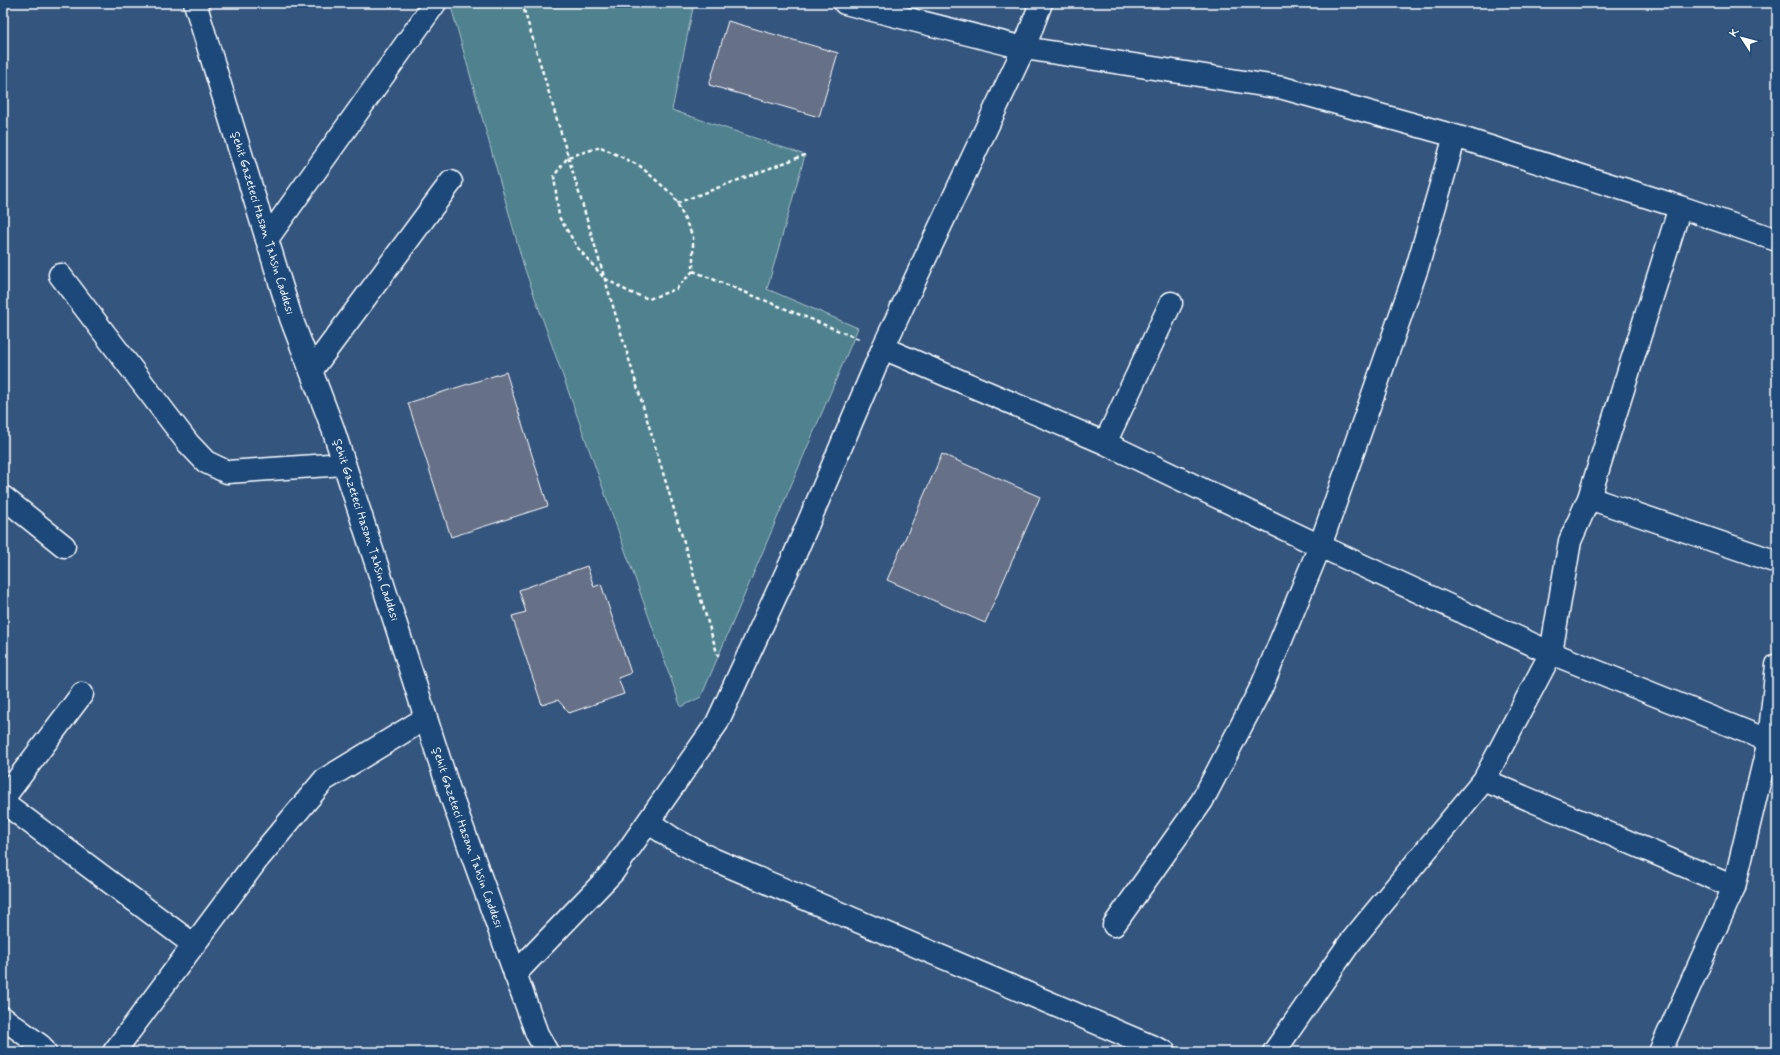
<svg xmlns="http://www.w3.org/2000/svg" width="1780" height="1055" viewBox="0 0 1780 1055" font-family="Mynerve,sans-serif">
	<style>
		.green { fill: #4f828e; stroke: #a7c0c6 }
		.building { fill: #667086; stroke: #fff }
		.lines { fill: none; stroke-linecap: round; stroke-linejoin: round }
		.minor-casing { stroke: #fff; stroke-width: 25 }
		.tertiary-casing { stroke: #fff; stroke-width: 25 }
		.path { stroke: #fff; stroke-width: 2.5; stroke-dasharray: 4 3; stroke-linecap: butt }
		.minor { stroke: #1f4a7a; stroke-width: 22 }
		.tertiary { stroke: #1f4a7a; stroke-width: 22 }
		.labels { text-anchor: middle; dominant-baseline: central; stroke-width: 3; stroke-linejoin: round; paint-order: stroke }
		.street-label { font-size: 12px; fill: #fff; stroke: #1f4a7a }
	</style>
	<rect width="100%" height="100%" fill="#34557e"/>
	<filter id="ink" filterUnits="userSpaceOnUse"><feTurbulence type="fractalNoise" baseFrequency=".025" numOctaves="2"/><feDisplacementMap in="SourceGraphic" scale="8" xChannelSelector="R" yChannelSelector="G"/><feConvolveMatrix kernelMatrix="1 2 1 2 8 2 1 2 1" color-interpolation-filters="sRGB"/></filter>
	<g filter="url(#ink)">
		<path class="green" d="M 450,3 L 694,3 L 672,110 L 805,155 L 767,289 L 858,328 L 701,697 L 681,707 L 524,267 Z"/>
		<path class="building" d="M 728,21 L 838,53 L 819,117 L 709,85 Z
			M 506,372 L 548,506 L 451,537 L 408,403 Z
			M 942,454 L 1040,497 L 985,623 L 887,580 Z
			M 587,566 L 594,587 L 601,584 L 631,673 L 618,678 L 624,694 L 569,713 L 558,700 L 542,705 L 512,616 L 526,612 L 519,590 Z"/>
		<g class="lines">
			<g class="minor-casing">
				<path id="minor" d="M 845,3 L 1024,48 L 1283,88 L 1455,136 L 1680,207 L 1777,240
					M 267,239 L 435,3
					M 60,275 L 188,443 L 206,462 L 227,472 L 344,464
					M 883,348 L 1105,443 L 1320,546 L 1551,653 L 1777,744
					M 311,371 L 451,182
					M 1105,443 L 1171,303
					M 3,497 L 64,546
					M 1589,498 L 1777,562
					M 1484,780 L 1734,887
					M 3,799 L 82,694
					M 3,802 L 194,945
					M 648,822 L 672,838 L 710,858 L 1165,1052
					M 1114,925 L 1202,801 L 1262,686 L 1320,546 L 1375,389 L 1417,268 L 1455,136
					M 515,974 L 613,872 L 717,723 L 795,554 L 883,348 L 1024,48 L 1041,3
					M 3,1018 L 41,1046 L 45,1052
					M 114,1052 L 257,860 L 324,780 L 426,718
					M 1274,1052 L 1349,944 L 1484,780 L 1551,653 L 1570,541 L 1589,498 L 1680,207"/>
			</g>
			<g class="tertiary-casing">
				<g id="tertiary">
					<path id="s1" d="M 195,3 L 291,318 L 333,429 L 451,796 L 537,1034 L 547,1052"/>
					<path d="M 1660,1052 L 1734,887 L 1769,741 L 1777,665"/>
				</g>
			</g>
			<path class="path" d="M 522,3 L 718,656
				M 601,147 L 640,166 L 674,196 L 693,237 L 693,271 L 676,289 L 649,299 L 629,292 L 604,278 L 578,248 L 559,217 L 554,176 L 568,157 Z
				M 677,203 L 805,155
				M 693,271 L 859,339"/>
			<use href="#minor" class="minor"/>
			<use href="#tertiary" class="tertiary"/>
		</g>
	</g>
	<g class="labels">
		<g class="street-label">
			<text stroke="none"><textPath href="#s1" startOffset="230">Şehit Gazeteci Hasan Tahsin Caddesi</textPath></text>
			<text stroke="none"><textPath href="#s1" startOffset="554">Şehit Gazeteci Hasan Tahsin Caddesi</textPath></text>
			<text stroke="none"><textPath href="#s1" startOffset="878">Şehit Gazeteci Hasan Tahsin Caddesi</textPath></text>
		</g>
	</g>
	<rect width="1780" height="1055" fill="none" stroke="#1f4a7a" stroke-width="16"/>
	<rect x="8" y="8" width="1764" height="1039" fill="none" stroke="#fff" stroke-width="1.5" filter="url(#ink)"/>
	<g transform="translate(1742 38) rotate(306)" stroke="#1f4a7a" stroke-width="3" paint-order="stroke">
	<path d="M0-3L7 15L0 10L-7 15Z" fill="#ffffff"/>
	<text y="-6" font-size="11" font-weight="bold" text-anchor="middle" fill="#ffffff">K</text>
	</g>
</svg>
